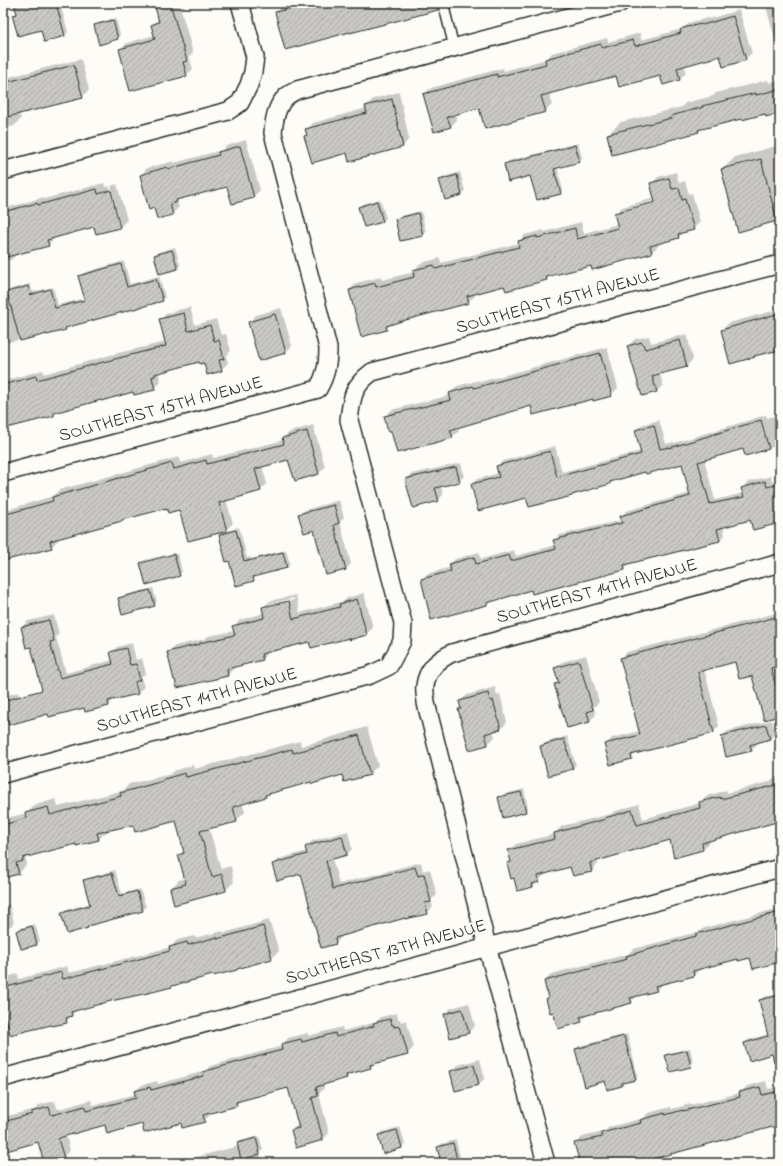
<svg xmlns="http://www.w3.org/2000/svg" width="783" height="1166" viewBox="0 0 783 1166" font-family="'Indie Flower',sans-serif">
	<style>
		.shadow { fill: #0003; fill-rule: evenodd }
		.building { fill: url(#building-hatch); stroke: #2b2b2b }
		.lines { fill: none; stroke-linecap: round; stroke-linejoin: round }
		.service-casing { stroke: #2b2b2b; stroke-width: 12 }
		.minor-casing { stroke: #2b2b2b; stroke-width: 20 }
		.service { stroke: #fdfcf7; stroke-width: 9 }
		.minor { stroke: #fdfcf7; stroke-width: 17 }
		.labels { text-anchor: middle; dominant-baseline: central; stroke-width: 3.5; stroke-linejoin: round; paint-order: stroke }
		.street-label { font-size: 18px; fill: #2b2b2b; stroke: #fdfcf7 }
	</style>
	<defs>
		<pattern id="building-hatch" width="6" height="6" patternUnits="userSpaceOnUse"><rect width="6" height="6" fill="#c9c8c4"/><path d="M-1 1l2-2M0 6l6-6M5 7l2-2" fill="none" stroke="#adaca9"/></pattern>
	</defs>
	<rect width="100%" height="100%" fill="#fdfcf7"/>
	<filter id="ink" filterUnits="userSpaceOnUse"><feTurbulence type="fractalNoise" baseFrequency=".025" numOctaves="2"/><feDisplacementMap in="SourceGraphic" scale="8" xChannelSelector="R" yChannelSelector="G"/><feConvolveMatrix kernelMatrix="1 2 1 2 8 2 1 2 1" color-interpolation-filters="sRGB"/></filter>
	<g filter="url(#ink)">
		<path class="shadow" d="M 15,3 L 60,3 L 68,32 L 65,35 L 45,41 L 42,29 L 14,15 L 17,12 Z
			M 155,3 L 179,3 L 193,53 L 189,57 L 193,69 L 186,75 L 120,49 L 127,43 L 155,35 L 152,25 L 159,18 Z
			M 293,3 L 444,3 L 438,9 L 351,32 L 276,12 L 282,6 Z
			M 450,3 L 462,3 L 451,6 Z
			M 765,3 L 780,3 L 780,57 Z
			M 739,10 L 752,53 L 745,59 L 720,55 L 684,65 L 686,73 L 679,79 L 661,75 L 617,74 L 549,92 L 552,105 L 545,111 L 479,107 L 455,114 L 457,120 L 450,127 L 424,94 L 431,88 L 503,68 L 504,71 L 546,59 L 552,53 L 607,38 L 608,42 L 640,33 L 641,40 L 682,29 L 691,22 L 708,18 L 708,19 Z
			M 116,18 L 120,35 L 117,39 L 95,26 L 98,23 Z
			M 81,59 L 89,90 L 82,97 L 19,113 L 21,119 L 14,126 L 3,129 L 3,72 L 8,71 L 9,77 Z
			M 768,80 L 769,83 L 780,80 L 780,116 L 779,112 L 766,113 L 701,128 L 698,131 L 608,134 L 621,122 L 682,107 L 685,103 L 713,96 L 716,93 Z
			M 399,92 L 409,139 L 403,146 L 348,152 L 306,136 L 308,134 L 307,130 L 313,123 L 367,108 L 366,106 L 373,99 Z
			M 246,140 L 260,190 L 253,197 L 228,185 L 180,198 L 177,201 L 179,207 L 172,214 L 155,207 L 141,175 L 147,168 L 174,161 L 174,163 L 222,150 L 226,146 Z
			M 578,143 L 582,158 L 579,161 L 557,167 L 563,190 L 560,193 L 531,175 L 505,165 L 508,161 Z
			M 780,145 L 780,220 L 738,230 L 722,170 L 735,157 Z
			M 460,172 L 465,191 L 462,194 L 446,199 L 440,180 L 443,177 Z
			M 676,172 L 679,183 L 685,181 L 689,194 L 692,193 L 700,222 L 693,229 L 684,231 L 678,238 L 658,243 L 659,245 L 652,252 L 593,268 L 592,265 L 551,275 L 547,279 L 505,285 L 475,293 L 475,296 L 468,302 L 393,323 L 386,329 L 350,290 L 356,283 L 381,277 L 382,280 L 414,272 L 414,270 L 421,263 L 440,258 L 441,263 L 519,243 L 519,241 L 525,235 L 544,230 L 544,232 L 581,222 L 584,233 L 618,224 L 615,214 L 622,207 L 655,198 L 651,184 L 658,177 ZM 659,199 L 660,201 L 622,212 L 622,210 Z
			M 104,183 L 105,187 L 109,186 L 118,224 L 120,224 L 111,186 L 117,184 L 127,220 L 120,227 L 97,233 L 95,226 L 55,237 L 55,238 L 48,245 L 18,253 L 11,260 L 3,262 L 3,209 L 44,197 L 44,199 Z
			M 380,199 L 386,218 L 383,221 L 359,207 L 362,204 Z
			M 421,211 L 426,232 L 423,235 L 396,219 L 400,216 Z
			M 175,247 L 180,265 L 177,268 L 155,255 L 158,252 Z
			M 124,261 L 130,284 L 159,276 L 165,297 L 162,300 L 67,327 L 65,329 L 48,332 L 3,344 L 3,298 L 9,296 L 8,292 L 11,289 L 30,284 L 33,292 L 53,287 L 58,305 L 85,298 L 79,276 L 83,273 Z
			M 190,307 L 195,325 L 216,319 L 221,335 L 226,334 L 231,351 L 226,356 L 228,363 L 221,370 L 204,361 L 200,361 L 158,372 L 161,382 L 154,389 L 134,391 L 57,411 L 54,415 L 3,428 L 3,385 L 10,379 L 43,370 L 44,374 L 114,354 L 166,342 L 160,320 L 167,313 Z
			M 281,308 L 292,346 L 285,353 L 249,322 L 256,315 Z
			M 780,309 L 780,349 L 731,362 L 722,330 L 729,323 Z
			M 687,334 L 693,359 L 687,366 L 660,373 L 663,385 L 656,392 L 628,346 L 635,339 L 649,336 L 651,343 Z
			M 607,347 L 618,388 L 611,395 L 531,405 L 458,427 L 459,431 L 452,437 L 392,430 L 385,417 L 391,410 L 451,395 L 450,393 L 457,386 L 480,380 L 480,382 Z
			M 780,414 L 780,445 L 746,455 L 744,447 L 704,459 L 715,500 L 744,493 L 742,488 L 748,482 L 771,476 L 772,482 L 780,480 L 780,522 L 751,519 L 723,526 L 725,535 L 720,540 L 630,563 L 625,569 L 532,589 L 490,601 L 487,604 L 422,579 L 427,574 L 451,567 L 450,564 L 455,559 L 479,552 L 481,559 L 514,550 L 516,556 L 556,545 L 554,541 L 560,535 L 622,520 L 621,517 L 626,511 L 690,493 L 683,463 L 646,471 L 612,481 L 610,483 L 527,497 L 472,484 L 477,479 L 499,473 L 497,466 L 503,461 L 555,446 L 562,472 L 641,451 L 636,430 L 641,425 L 659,420 L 666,444 L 674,442 L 674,443 L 766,415 L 767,418 Z
			M 313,425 L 325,467 L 319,473 L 289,459 L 262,466 L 267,484 L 260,490 L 226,500 L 233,523 L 225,531 L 239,527 L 247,558 L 251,557 L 251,559 L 286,550 L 290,564 L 287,567 L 256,575 L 256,577 L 253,580 L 230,560 L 220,535 L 224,530 L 180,509 L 168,508 L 124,518 L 122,520 L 57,538 L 58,540 L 51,547 L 3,560 L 3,510 L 10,508 L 10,509 L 53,496 L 59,490 L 179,457 L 181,463 L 212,454 L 213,458 L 284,440 L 283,438 L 290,432 Z
			M 461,463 L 464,476 L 459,481 L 441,486 L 443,495 L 438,500 L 406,479 L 411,474 Z
			M 339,500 L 344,517 L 340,522 L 351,564 L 346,569 L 327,574 L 315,529 L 299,515 L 305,510 Z
			M 177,552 L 143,561 L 143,563 L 178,554 L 182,572 L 179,575 L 141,563 L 144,560 Z
			M 153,588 L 157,602 L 154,605 L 119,599 L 122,596 Z
			M 364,593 L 373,628 L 366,634 L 310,641 L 269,651 L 262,659 L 234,666 L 234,668 L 228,675 L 168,652 L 175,646 L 205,639 L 208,636 L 234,631 L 233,627 L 240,620 L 264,613 L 263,607 L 270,601 L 296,595 L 300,613 L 344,601 L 347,598 ZM 294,598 L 294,600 L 269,606 L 269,604 Z
			M 780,612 L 780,715 L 752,675 L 735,661 L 704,669 L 719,726 L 713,733 L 636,753 L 631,758 L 606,744 L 612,738 L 640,731 L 621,659 L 627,652 Z
			M 54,615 L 59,634 L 56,637 L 66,673 L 113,660 L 111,653 L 117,647 L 132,643 L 136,660 L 142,658 L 146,673 L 141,678 L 144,687 L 137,693 L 115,698 L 109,705 L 86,711 L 85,707 L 39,692 L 43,688 L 31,645 L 22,627 L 28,621 ZM 135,676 L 138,690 L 136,690 L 133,677 Z
			M 586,655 L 599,702 L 594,707 L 596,715 L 589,721 L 556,684 L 559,681 L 555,668 L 562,662 Z
			M 495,687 L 497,695 L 500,694 L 507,722 L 501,729 L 493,731 L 495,737 L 488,744 L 470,749 L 459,710 L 462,707 L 460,701 L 467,695 Z
			M 18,692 L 23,714 L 16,722 L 3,725 L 3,696 Z
			M 772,720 L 775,733 L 770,739 L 756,742 L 757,744 L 751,750 L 722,736 L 728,731 Z
			M 367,727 L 378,766 L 369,774 L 343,774 L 312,781 L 269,793 L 265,797 L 242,803 L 245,812 L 236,821 L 209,828 L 221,869 L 231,866 L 234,882 L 226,890 L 175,904 L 171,888 L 179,880 L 185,878 L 179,855 L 185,850 L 176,820 L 134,824 L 108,830 L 99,839 L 77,843 L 25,857 L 27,864 L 19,873 L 3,877 L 3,819 L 27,813 L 35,805 L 56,799 L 58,807 L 124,790 L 129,784 L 171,774 L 174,771 L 193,765 L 194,769 L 300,741 L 301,746 Z
			M 567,736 L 576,765 L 572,768 L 541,746 L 544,743 Z
			M 780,776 L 780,821 L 709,840 L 710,842 L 703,849 L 675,857 L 670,839 L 597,859 L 598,864 L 592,871 L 571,866 L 545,873 L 545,874 L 533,887 L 515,877 L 508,864 L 512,860 L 509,851 L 516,844 L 555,834 L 555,833 L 562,826 L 611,814 L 613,812 L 639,804 L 643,819 L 700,803 L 707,796 L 727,790 L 727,793 L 769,782 L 775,777 Z
			M 524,789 L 528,808 L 525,811 L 499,798 L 502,795 Z
			M 348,831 L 352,849 L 346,855 L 332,858 L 339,884 L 421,862 L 423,871 L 430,869 L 437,895 L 431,900 L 433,907 L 427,913 L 406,917 L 341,935 L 342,937 L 336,943 L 302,873 L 273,865 L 279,859 L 307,851 L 306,847 L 312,841 Z
			M 115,870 L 122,894 L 140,889 L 146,907 L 142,910 L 90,925 L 88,927 L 62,914 L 65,910 L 91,903 L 85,881 L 88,878 Z
			M 9,904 L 14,922 L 11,926 L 3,928 L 3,906 Z
			M 780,908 L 780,944 L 763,953 L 701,968 L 694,975 L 663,984 L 656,990 L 638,995 L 631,1002 L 588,1014 L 581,1021 L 549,997 L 545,981 L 551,974 L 628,954 L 633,949 L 701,931 L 704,928 Z
			M 269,920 L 279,951 L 272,958 L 77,1009 L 66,1022 L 52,1024 L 3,1035 L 3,978 L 18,974 L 19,979 L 67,966 L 69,973 L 171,947 L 177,940 L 194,936 L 195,938 L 223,931 L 224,933 Z
			M 35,924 L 40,941 L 37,944 L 17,931 L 20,928 Z
			M 780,994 L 780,1051 L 745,1043 L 748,1040 L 768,1034 L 760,1000 L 763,997 Z
			M 469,1003 L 475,1026 L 468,1033 L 445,1014 L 451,1008 Z
			M 397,1013 L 398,1019 L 400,1019 L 401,1022 L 406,1020 L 414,1047 L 407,1054 L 376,1062 L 370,1068 L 352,1073 L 347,1077 L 323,1084 L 324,1088 L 319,1094 L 329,1133 L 323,1140 L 292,1130 L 298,1124 L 289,1087 L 241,1100 L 236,1105 L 210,1112 L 211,1114 L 204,1121 L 106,1124 L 66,1136 L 70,1150 L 63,1157 L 39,1141 L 5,1150 L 6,1156 L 3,1159 L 3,1117 L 36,1109 L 39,1105 L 55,1101 L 57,1108 L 59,1109 L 91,1100 L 93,1105 L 136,1094 L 135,1091 L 142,1085 L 157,1081 L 158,1084 L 205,1071 L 210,1066 L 282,1046 L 282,1045 L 288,1038 L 308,1033 L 308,1036 L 342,1027 L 343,1031 L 376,1022 L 381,1017 Z
			M 627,1034 L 638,1076 L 635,1079 L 625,1082 L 622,1085 L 605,1080 L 576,1049 L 579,1046 Z
			M 690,1048 L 693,1063 L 690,1066 L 667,1056 L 670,1053 Z
			M 480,1059 L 485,1078 L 479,1084 L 451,1072 L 458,1065 Z
			M 766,1081 L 768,1089 L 780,1086 L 780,1120 L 633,1163 L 581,1163 L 576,1144 L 582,1137 L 604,1132 L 609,1127 L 644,1118 L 648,1113 L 671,1107 L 672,1109 L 690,1104 L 690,1105 L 740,1093 L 747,1086 Z
			M 400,1127 L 405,1144 L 402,1148 L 379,1135 L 382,1132 Z
			M 259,1136 L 263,1150 L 260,1153 L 263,1163 L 190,1163 L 189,1161 L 192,1158 L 239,1146 L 238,1144 L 241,1141 Z
			M 456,1140 L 461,1161 L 459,1163 L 442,1163 L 438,1147 L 441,1144 Z"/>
		<path class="building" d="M 14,3 L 56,3 L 65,36 L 44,42 L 41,30 L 18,36 L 12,15 L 17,14 Z
			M 154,3 L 170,3 L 187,61 L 183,62 L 187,76 L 130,91 L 119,49 L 155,39 L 151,25 L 159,22 Z
			M 321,3 L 437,3 L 438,10 L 385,24 L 350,33 L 350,32 L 285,50 L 275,12 L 300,6 L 301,8 Z
			M 733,16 L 746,60 L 723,67 L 720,56 L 677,68 L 680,80 L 663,85 L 660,76 L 619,87 L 616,76 L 541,96 L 546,112 L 531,116 L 485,129 L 479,108 L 447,117 L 451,127 L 434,132 L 423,94 L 497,74 L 497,77 L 546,64 L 545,59 L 601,44 L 602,48 L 633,40 L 635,46 L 681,33 L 680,30 L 683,28 L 701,24 L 702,25 Z
			M 113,20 L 118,39 L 99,45 L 94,25 Z
			M 74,65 L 83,98 L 3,118 L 3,83 Z
			M 780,89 L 780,113 L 766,117 L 765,114 L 742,120 L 741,119 L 698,130 L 699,132 L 655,144 L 612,155 L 607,134 L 672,118 L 671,116 L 703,107 L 702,106 L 756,93 L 756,95 Z
			M 392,99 L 403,147 L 349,162 L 347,153 L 312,163 L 304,136 L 307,135 L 305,129 L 367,113 L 365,106 Z
			M 575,145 L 580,162 L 554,169 L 561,194 L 537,200 L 530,176 L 508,182 L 504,164 Z
			M 240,146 L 254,198 L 232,204 L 227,187 L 176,200 L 177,202 L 170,204 L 173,215 L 157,219 L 154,208 L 149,210 L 140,175 L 167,167 L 168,169 L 219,155 L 218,152 Z
			M 761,159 L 777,221 L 738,232 L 721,169 Z
			M 457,175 L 462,195 L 445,200 L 439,180 Z
			M 669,178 L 672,189 L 679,188 L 682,200 L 685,199 L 694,230 L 678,234 L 679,238 L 650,246 L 652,253 L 592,270 L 591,266 L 546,277 L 547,280 L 506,291 L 504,286 L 467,296 L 469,303 L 402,321 L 386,326 L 387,330 L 361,337 L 349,290 L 375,283 L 376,287 L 414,277 L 413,270 L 434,265 L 435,269 L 519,247 L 518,241 L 537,236 L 537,238 L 575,228 L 577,239 L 618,228 L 614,213 L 655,202 L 650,183 Z
			M 97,189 L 98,194 L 111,190 L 120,228 L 96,234 L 94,227 L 47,240 L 49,246 L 3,258 L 3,212 L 37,203 L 38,205 Z
			M 377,201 L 383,222 L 364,227 L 358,207 Z
			M 418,213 L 423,236 L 400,241 L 395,219 Z
			M 172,250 L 178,269 L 159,274 L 154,255 Z
			M 121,264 L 127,287 L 156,279 L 163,301 L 65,328 L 66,330 L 47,335 L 47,334 L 20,341 L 7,292 L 28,286 L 30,295 L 50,289 L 55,308 L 85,300 L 78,276 Z
			M 184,313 L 188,331 L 210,325 L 214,341 L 219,340 L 224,359 L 219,360 L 222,371 L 207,375 L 204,363 L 200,364 L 199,362 L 155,374 L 155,376 L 152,377 L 155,390 L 134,395 L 133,392 L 101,401 L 101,400 L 54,413 L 54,416 L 3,429 L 3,385 L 36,376 L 37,380 L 107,361 L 166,346 L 159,319 Z
			M 780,313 L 780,350 L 754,356 L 755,357 L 730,364 L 721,330 Z
			M 275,314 L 286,353 L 259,361 L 248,322 Z
			M 680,340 L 687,367 L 652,376 L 657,392 L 642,396 L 627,346 L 642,342 L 645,349 Z
			M 600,353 L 612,396 L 593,401 L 593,399 L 533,415 L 531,406 L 450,430 L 453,438 L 397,453 L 391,431 L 388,432 L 384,416 L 451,400 L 449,393 L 473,386 L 474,388 Z
			M 761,420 L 769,449 L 745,456 L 743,449 L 698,462 L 710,504 L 744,497 L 741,488 L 765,481 L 767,487 L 780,484 L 780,523 L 753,530 L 750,520 L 717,529 L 720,541 L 624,565 L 625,570 L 532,594 L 531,590 L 487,603 L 487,605 L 431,620 L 421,579 L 451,571 L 449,564 L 474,557 L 476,564 L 509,555 L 511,561 L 556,549 L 553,540 L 622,523 L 620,516 L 690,496 L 682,464 L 646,474 L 645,472 L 610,482 L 610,484 L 572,495 L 572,496 L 529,507 L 526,498 L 478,511 L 471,484 L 499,477 L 496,466 L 550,451 L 557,477 L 641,454 L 635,430 L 654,425 L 660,449 L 669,447 L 669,448 Z
			M 307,431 L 319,474 L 295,481 L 288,460 L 255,469 L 261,491 L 219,503 L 227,531 L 188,541 L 179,510 L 168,513 L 167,509 L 164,510 L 164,509 L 122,520 L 122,521 L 50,541 L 52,548 L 3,561 L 3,515 L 53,501 L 52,497 L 172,463 L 174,469 L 206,460 L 207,464 L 284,444 L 282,438 Z
			M 456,467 L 460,482 L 435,488 L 439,501 L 413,508 L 405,479 Z
			M 334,505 L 339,523 L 334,525 L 346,570 L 326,575 L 314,530 L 304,533 L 298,514 Z
			M 236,530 L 244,561 L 248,560 L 248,561 L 283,552 L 287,568 L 253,577 L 254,581 L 236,586 L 229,561 L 226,562 L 219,535 Z
			M 174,554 L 180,576 L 146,585 L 140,563 Z
			M 150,590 L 155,606 L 122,615 L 118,598 Z
			M 357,599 L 367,635 L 349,640 L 349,638 L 311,648 L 309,642 L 261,654 L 263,660 L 227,669 L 228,676 L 177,688 L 175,680 L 174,680 L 167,652 L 200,644 L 200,643 L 235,635 L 232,626 L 264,618 L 262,607 L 289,601 L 293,619 L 340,607 L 339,604 Z
			M 780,616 L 780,666 L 771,668 L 780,701 L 780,716 L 764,720 L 752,676 L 739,679 L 735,662 L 698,672 L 714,733 L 631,755 L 632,759 L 610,765 L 604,744 L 640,735 L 620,658 Z
			M 49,620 L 54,641 L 50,642 L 60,678 L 113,664 L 110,652 L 126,648 L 130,665 L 136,664 L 140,680 L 135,682 L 138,694 L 108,701 L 109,706 L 85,712 L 84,708 L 49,717 L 48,714 L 9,725 L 3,701 L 42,690 L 31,647 L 26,648 L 21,627 Z
			M 579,661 L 593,710 L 587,712 L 590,722 L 567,728 L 554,684 L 559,683 L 554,668 Z
			M 488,693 L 490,701 L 493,700 L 501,729 L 485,734 L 488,745 L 469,750 L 458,709 L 461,709 L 459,701 Z
			M 766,725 L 770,739 L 750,745 L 752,751 L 726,757 L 721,736 Z
			M 359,735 L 370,775 L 344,782 L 342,775 L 312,784 L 311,782 L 265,795 L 266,797 L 233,807 L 237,822 L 200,831 L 212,877 L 222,874 L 226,891 L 174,905 L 170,888 L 186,884 L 178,855 L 184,853 L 176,821 L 135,832 L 133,825 L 97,833 L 99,840 L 76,846 L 76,844 L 23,858 L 23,861 L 16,863 L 19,874 L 3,878 L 3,825 L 27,818 L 25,813 L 48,807 L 50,815 L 121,796 L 120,793 L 163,781 L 164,779 L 185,773 L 186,777 L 292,749 L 293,753 Z
			M 564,739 L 573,769 L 548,776 L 540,746 Z
			M 780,784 L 780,821 L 702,843 L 703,850 L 674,858 L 670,840 L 590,863 L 592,872 L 573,876 L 570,867 L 538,876 L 539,882 L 532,884 L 533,887 L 517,891 L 514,878 L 511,879 L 507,863 L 511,862 L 508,850 L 555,839 L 554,833 L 606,819 L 605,818 L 632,810 L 637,825 L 700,808 L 699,802 L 720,797 L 721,799 Z
			M 521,792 L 526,812 L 503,818 L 498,797 Z
			M 342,836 L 347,855 L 326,861 L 333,889 L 415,867 L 418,876 L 424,874 L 431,902 L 425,903 L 428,914 L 405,919 L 405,918 L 335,938 L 336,944 L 321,948 L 301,874 L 277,881 L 272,864 L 307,854 L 305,847 L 310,845 Z
			M 112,873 L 119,896 L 137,891 L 143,911 L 88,926 L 88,928 L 67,934 L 61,913 L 90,905 L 83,880 Z
			M 780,912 L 780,962 L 753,969 L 750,958 L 738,961 L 738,959 L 693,971 L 694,976 L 655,986 L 657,991 L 630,998 L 632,1003 L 580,1017 L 582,1022 L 558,1029 L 553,1012 L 550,1013 L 546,999 L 548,998 L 544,981 L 627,959 L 626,956 L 696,936 L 696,934 Z
			M 32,926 L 37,945 L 21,949 L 16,931 Z
			M 263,926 L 272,959 L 237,969 L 237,970 L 213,976 L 213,975 L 172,986 L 172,987 L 148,993 L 111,1001 L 71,1012 L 72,1016 L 66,1018 L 67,1023 L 52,1026 L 51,1025 L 10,1035 L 3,1005 L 3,988 L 61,972 L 63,979 L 170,951 L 169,947 L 187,942 L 188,945 L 217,937 L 217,939 Z
			M 780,995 L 780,1061 L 774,1062 L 772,1054 L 749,1061 L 744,1043 L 768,1036 L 759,1000 Z
			M 462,1009 L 469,1033 L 450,1038 L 444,1014 Z
			M 390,1019 L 392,1025 L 394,1025 L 394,1027 L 400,1026 L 408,1055 L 370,1065 L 371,1068 L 346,1075 L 347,1078 L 316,1087 L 318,1096 L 312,1098 L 323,1140 L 296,1148 L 291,1130 L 299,1128 L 288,1088 L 236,1102 L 237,1106 L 203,1115 L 205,1122 L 182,1128 L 181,1123 L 144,1133 L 142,1124 L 107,1134 L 105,1125 L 62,1137 L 58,1139 L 64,1158 L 44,1163 L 38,1142 L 3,1152 L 3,1122 L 32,1114 L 31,1112 L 49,1107 L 51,1114 L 52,1115 L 85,1106 L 86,1111 L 136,1098 L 134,1091 L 150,1087 L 151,1090 L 203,1076 L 202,1072 L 282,1050 L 281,1044 L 301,1039 L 302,1042 L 335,1033 L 336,1037 L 374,1026 L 373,1023 Z
			M 624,1036 L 636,1080 L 622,1083 L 622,1086 L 607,1090 L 605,1081 L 585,1087 L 575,1049 Z
			M 687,1050 L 691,1067 L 670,1072 L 665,1055 Z
			M 474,1065 L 479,1085 L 455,1091 L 450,1071 Z
			M 760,1087 L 762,1095 L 780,1091 L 780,1125 L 637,1163 L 580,1163 L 574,1143 L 602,1137 L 601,1133 L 641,1123 L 640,1120 L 665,1113 L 665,1115 L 683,1110 L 683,1111 L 740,1097 L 739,1092 Z
			M 397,1130 L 402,1148 L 383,1154 L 378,1135 Z
			M 256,1138 L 260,1154 L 241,1160 L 237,1143 Z
			M 453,1143 L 458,1163 L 441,1163 L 437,1147 Z"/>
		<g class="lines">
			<g class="service-casing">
				<path id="service" d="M 443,3 L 454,47"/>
			</g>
			<g class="minor-casing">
				<path id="minor" d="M 3,171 L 228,111 L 240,103 L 249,85 L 253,72 L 255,57 L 240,3
					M 3,473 L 318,389 C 326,375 328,364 328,348 L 273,133 C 274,120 276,106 286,97 C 289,94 294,92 297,90 L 620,3
					M 3,774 L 370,675 L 389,666 L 402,641 L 403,623 L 349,420 C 352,397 352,387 372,372 L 780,264
					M 3,1078 L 780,868
					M 546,1163 L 487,946 L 426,703 C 426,698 424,692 425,686 C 427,669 438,660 452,653 L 780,563"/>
			</g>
			<use href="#service" class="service"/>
			<use href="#minor" class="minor"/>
		</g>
	</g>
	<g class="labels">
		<g class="street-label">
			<text transform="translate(558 302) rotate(-15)">SOUTHEAST 15TH AVENUE</text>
			<text transform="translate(161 410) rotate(-15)">SOUTHEAST 15TH AVENUE</text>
			<text transform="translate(597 592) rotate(-15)">SOUTHEAST 14TH AVENUE</text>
			<text transform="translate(197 701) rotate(-15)">SOUTHEAST 14TH AVENUE</text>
			<text transform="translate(386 953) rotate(-15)">SOUTHEAST 13TH AVENUE</text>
		</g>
	</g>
	<rect width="783" height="1166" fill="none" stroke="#fdfcf7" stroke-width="16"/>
	<rect x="8" y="8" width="767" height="1150" fill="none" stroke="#2b2b2b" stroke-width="1.5" filter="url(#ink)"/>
</svg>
